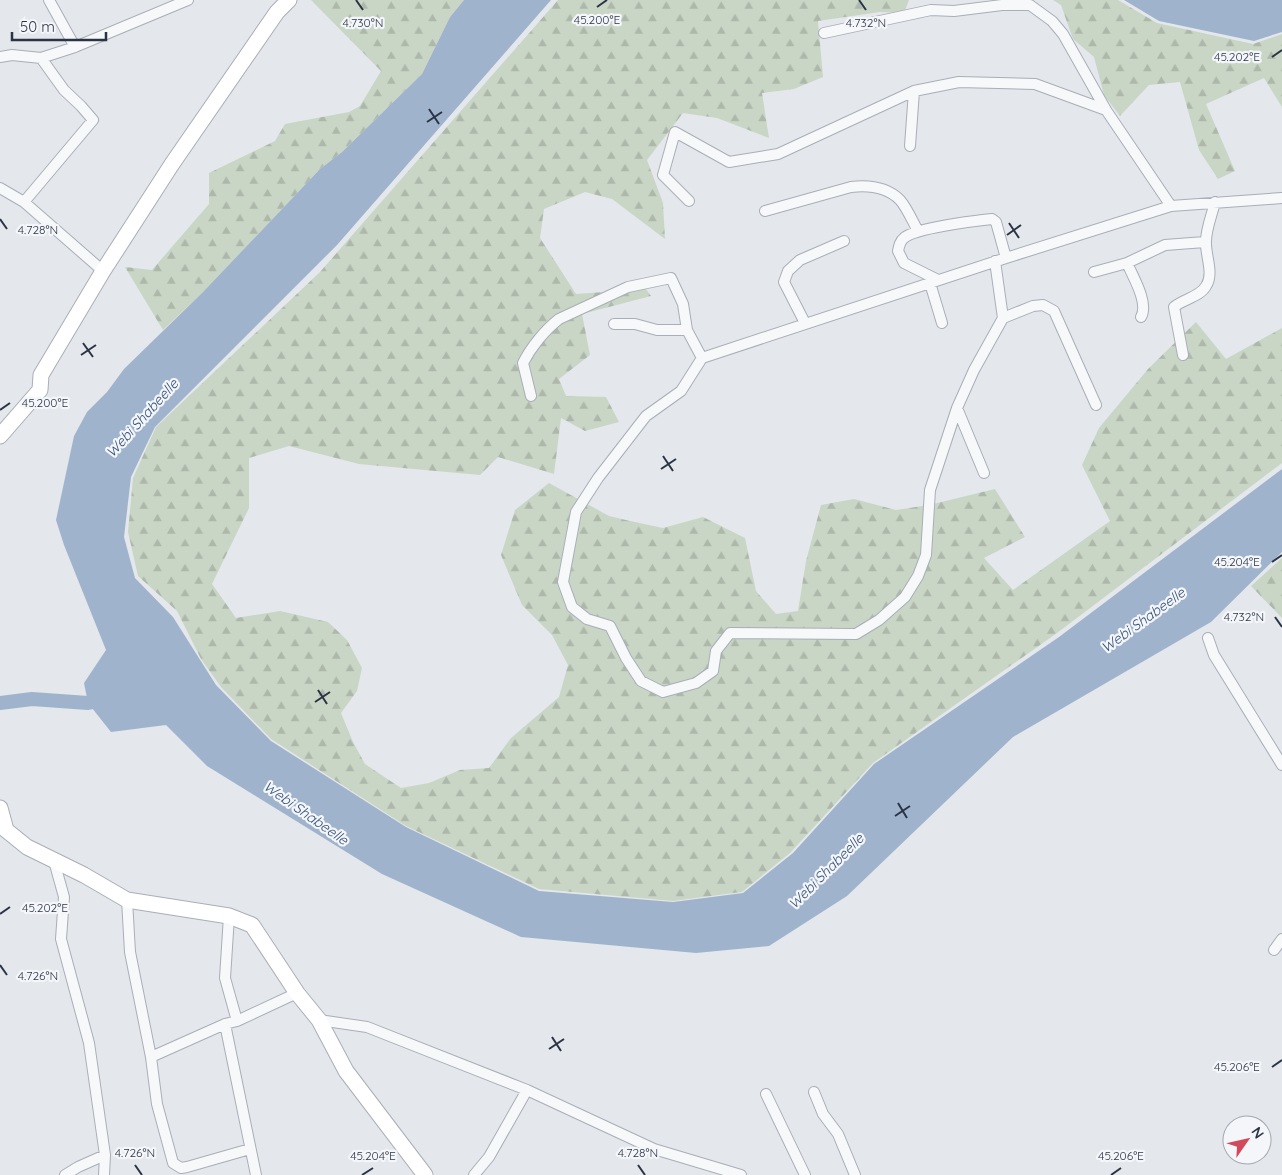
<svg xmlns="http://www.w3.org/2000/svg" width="1282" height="1175" viewBox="0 0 1282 1175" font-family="Quicksand,sans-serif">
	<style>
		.forest { fill: url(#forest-firs) }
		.water { fill: #9fb4cc }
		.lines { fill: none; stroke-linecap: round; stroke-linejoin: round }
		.canal { stroke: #9fb4cc; stroke-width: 14 }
		.street-casing { stroke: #a9aeb7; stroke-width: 12 }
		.secondary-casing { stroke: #a9aeb7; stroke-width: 17 }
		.street { stroke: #f7f8fa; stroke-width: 10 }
		.secondary { stroke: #fff; stroke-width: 15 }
		.ticks { fill: none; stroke: #2b3445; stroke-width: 2 }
		.labels { text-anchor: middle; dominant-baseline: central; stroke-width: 4.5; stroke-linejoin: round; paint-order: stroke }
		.water-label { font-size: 14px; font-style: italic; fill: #34527a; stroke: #f4f6f9 }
		.ticks-label { font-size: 12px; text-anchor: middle; fill: #2b3445; stroke: #f4f6f9; stroke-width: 4.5; stroke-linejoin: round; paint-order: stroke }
	</style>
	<defs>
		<pattern id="forest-firs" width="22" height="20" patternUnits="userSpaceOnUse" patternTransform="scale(1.25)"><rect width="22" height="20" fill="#c9d6c5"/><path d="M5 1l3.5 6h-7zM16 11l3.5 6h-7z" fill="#adb8ab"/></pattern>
	</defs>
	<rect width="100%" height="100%" fill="#e4e7ec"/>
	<path class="forest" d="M 311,0 L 464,0 L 450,17 L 422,74 L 342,152 L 320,169 L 203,292 L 163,330 L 125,267 L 152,270 L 209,204 L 209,173 L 275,141 L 285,124 L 349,112 L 360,106 L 381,71 Z
		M 558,0 L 909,0 L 904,13 L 880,12 L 818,21 L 823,77 L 794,89 L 762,93 L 769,138 L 717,118 L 683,113 L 647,160 L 663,203 L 665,239 L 612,199 L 585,192 L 544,209 L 540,238 L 576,294 L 646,289 L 651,296 L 582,314 L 590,355 L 559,379 L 566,396 L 606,397 L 619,422 L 585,431 L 561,418 L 554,474 L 498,457 L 480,475 L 359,464 L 289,446 L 249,458 L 249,508 L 212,584 L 236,618 L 280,611 L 328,622 L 347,640 L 362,668 L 357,691 L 341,713 L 353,742 L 365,764 L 401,788 L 429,783 L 460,770 L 489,768 L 511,738 L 559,697 L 568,665 L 552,635 L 522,605 L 501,555 L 515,510 L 549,483 L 609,516 L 630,521 L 663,528 L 703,517 L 745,538 L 756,591 L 776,614 L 798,611 L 806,561 L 821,505 L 854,499 L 896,510 L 929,505 L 995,489 L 1025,537 L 984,558 L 1013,590 L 1110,521 L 1082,465 L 1099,428 L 1148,369 L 1196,322 L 1226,359 L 1282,328 L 1282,463 L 1057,633 L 873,763 L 790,853 L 742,892 L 673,901 L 539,889 L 406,826 L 271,739 L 221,687 L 201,659 L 177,611 L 138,576 L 128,532 L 133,478 L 156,427 L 320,272 Z
		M 1053,0 L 1118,0 L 1157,23 L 1253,44 L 1282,34 L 1282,107 L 1264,78 L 1206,104 L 1235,171 L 1218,179 L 1199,150 L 1180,82 L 1149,85 L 1120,116 L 1104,95 L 1094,57 L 1073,39 L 1061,5 Z
		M 1282,558 L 1282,618 L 1251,586 Z"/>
	<path class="water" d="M 464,0 L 551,0 L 337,245 L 155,427 L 131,477 L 124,537 L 135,578 L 173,617 L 216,685 L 271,741 L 406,827 L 539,891 L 673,902 L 743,893 L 793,853 L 874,764 L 1059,637 L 1282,469 L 1282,552 L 1211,622 L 1013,737 L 847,896 L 769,946 L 696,953 L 521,937 L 382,874 L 207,766 L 166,725 L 111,732 L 88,703 L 84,683 L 106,650 L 64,545 L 56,520 L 74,436 L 87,412 L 107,392 L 124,369 L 203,292 L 320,169 L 342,152 L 422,74 L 450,17 Z
		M 1124,0 L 1282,0 L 1282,32 L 1254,41 L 1159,21 Z"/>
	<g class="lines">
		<path class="canal" d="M 0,703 L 32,699 L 88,703 L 106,699"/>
		<g class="street-casing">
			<path id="street" d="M 49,0 L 75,47
				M 824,33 L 931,10 L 954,11 L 1002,5 L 1030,5 L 1052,21 L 1063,34 L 1106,110 L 1171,206
				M 0,57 L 12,55 L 41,58 L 75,47 L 188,0
				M 910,146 L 914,91
				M 0,188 L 24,202 L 103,271
				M 689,201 L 663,175 L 675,132 L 729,162 L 778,154 L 914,91 L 959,82 L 1035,84 L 1106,110
				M 24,202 L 93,120 L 81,106 L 64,90 L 41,58
				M 765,211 L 851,187 C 868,185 887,187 900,200 C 907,208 913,222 918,231
				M 995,261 L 1003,318 L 974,370 L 957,408 L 930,490 L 926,555 L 918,576 L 905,597 L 879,620 L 856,634 L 730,633 L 716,651 L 713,671 L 696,683 L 663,692 L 641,681 L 626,658 L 610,626 L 587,619 L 572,607 L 563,582 L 576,512 L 598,478 L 639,425 L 646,416 L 681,391 L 702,358 L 1006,258 L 1171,206 L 1282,198
				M 1127,263 C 1133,277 1149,303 1141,317
				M 1094,272 L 1127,263 L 1165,245 L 1205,242
				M 938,280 L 904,263 L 898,251 C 899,246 900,241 904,238 C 915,228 974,221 992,219 L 996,222 L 1006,258
				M 930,283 L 942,323
				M 1003,318 L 1033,306 L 1043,305 L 1054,311 L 1096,405
				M 805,323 L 784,282 L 788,271 L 800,260 L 844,241
				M 614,324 L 635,324 L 657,330 L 687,330
				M 1183,355 L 1174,307 C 1183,299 1200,297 1206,286 C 1214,274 1206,257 1206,244 C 1205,231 1212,215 1215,202
				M 531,396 L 523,363 C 531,347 545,330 559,319 L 628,287 L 671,278 L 683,304 L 687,330 L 702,358
				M 957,408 L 984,473
				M 1208,638 L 1214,655 L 1282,765
				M 54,861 L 64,897 L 61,939 L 89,1043 L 105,1155 L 104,1175
				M 127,900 L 130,952 L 151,1057 L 157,1104 L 173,1163 L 181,1168 L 187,1167 L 250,1149
				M 229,916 L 225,978 L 237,1021
				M 1274,950 L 1282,939
				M 319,1020 L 367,1027 L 527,1090 L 654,1149 L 741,1175
				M 225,1024 L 256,1175
				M 151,1057 L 225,1024 L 237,1021 L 297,993
				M 814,1092 L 823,1114 L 838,1134 L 855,1175
				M 766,1094 L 805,1175
				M 65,1175 L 78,1167 L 105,1155
				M 474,1175 L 489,1157 L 527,1090"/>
		</g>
		<g class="secondary-casing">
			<path id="secondary" d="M 0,436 L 40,390 L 41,375 L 103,271 L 172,164 L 277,12 L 289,0
				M 0,808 L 6,830 L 27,847 L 84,875 L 127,900 L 229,916 L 252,925 L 297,993 L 319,1020 L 346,1071 L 425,1175"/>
		</g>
		<use href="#street" class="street"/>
		<use href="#secondary" class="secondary"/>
	</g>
	<path class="ticks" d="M 356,0 L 363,10M 859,0 L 866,10M 597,7 L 607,0M 1272,57 L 1282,50M 429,109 L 439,124M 427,122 L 442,112M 0,219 L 7,229M 1009,223 L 1019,238M 1007,235 L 1021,225M 83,343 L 93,357M 81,355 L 96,345M 0,410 L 10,403M 663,456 L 673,471M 661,469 L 676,459M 1272,562 L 1282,555M 1275,617 L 1282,627M 318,690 L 327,704M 315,702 L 330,692M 898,803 L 907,818M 895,816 L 910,806M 0,914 L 10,907M 0,965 L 7,975M 552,1037 L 561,1051M 549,1049 L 564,1039M 1272,1067 L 1282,1060M 135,1165 L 142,1175M 638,1165 L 645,1175M 362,1175 L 373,1168M 1111,1175 L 1121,1168"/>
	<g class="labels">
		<g class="water-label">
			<text transform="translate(142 418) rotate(-48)">Webi Shabeelle</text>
			<text transform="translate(1143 620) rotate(-36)">Webi Shabeelle</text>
			<text transform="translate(306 813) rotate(35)">Webi Shabeelle</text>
			<text transform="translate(826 871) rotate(-45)">Webi Shabeelle</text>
		</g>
	</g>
	<g class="ticks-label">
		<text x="597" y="24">45.200°E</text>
		<text x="363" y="27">4.730°N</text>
		<text x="866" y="27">4.732°N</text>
		<text x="1237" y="61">45.202°E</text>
		<text x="38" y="234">4.728°N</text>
		<text x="45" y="407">45.200°E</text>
		<text x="1237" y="566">45.204°E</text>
		<text x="1244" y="621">4.732°N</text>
		<text x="45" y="912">45.202°E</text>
		<text x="38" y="980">4.726°N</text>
		<text x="1237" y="1071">45.206°E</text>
		<text x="135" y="1157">4.726°N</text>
		<text x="638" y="1157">4.728°N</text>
		<text x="373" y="1160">45.204°E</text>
		<text x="1121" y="1160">45.206°E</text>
	</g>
	<g transform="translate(1247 1140) rotate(56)"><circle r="24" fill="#f4f6f9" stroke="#a4a8b1"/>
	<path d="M0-4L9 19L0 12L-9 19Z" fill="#d1495b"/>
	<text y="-8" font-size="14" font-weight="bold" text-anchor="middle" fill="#2b3445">N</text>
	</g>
	<path d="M12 32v8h94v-8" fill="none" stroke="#2b3445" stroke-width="2.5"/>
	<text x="20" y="32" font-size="15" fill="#2b3445" stroke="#f4f6f9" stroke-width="4" paint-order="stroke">50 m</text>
</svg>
